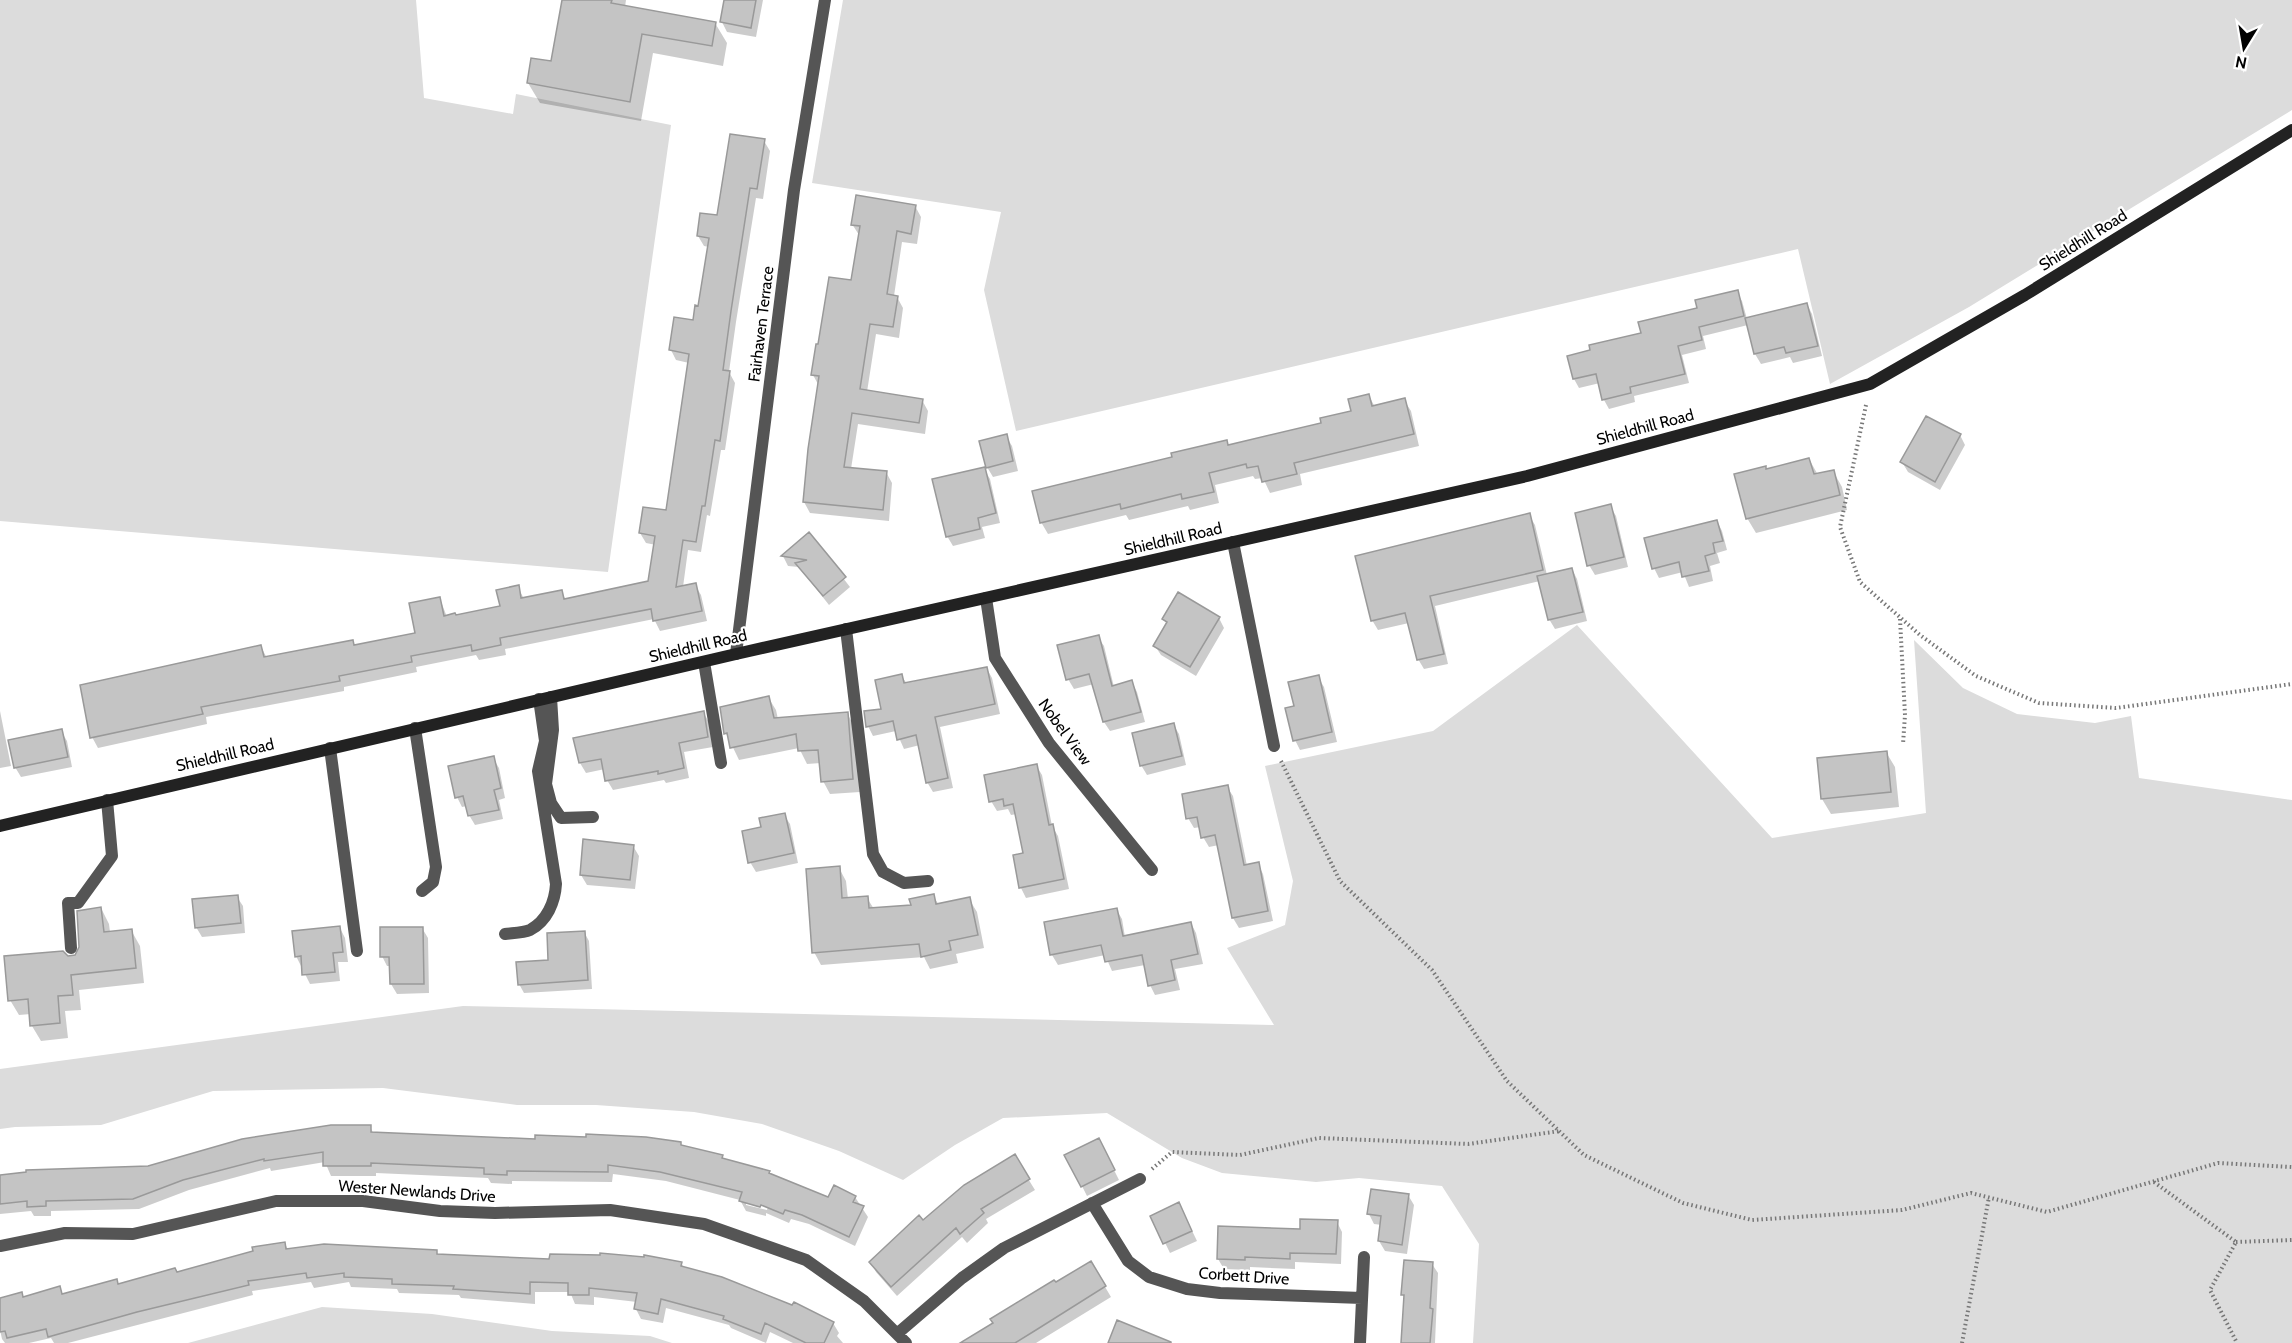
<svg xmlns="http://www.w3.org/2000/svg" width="2292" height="1343" viewBox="0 0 2292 1343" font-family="Cabin,sans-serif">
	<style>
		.green { fill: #dcdcdc }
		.shadow { fill: #0003; fill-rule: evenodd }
		.building { fill: #c4c4c4; stroke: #999; stroke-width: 1.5 }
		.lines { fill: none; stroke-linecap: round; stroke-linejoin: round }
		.path { stroke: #777; stroke-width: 4; stroke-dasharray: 1.5 3; stroke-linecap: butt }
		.lane { stroke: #555; stroke-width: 12 }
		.street { stroke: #555; stroke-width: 12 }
		.secondary { stroke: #222; stroke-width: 12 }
		.labels { text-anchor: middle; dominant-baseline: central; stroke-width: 4.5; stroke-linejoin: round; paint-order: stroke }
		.street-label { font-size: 16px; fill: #000; stroke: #fff }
	</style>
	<rect width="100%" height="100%" fill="#fff"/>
	<path class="green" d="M 0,0 L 416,0 L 424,98 L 513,114 L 516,94 L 671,125 L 608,572 L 0,521 Z
		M 843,0 L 2292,0 L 2292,110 L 1969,307 L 1830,384 L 1798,249 L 1016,431 L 984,290 L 1001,212 L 812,183 Z
		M 1577,625 L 1772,838 L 1926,813 L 1914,640 L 1963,688 L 2017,714 L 2095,723 L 2131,716 L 2139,778 L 2292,800 L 2292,1343 L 1473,1343 L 1479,1244 L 1442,1186 L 1359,1178 L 1316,1182 L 1222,1173 L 1182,1158 L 1107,1113 L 1003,1118 L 955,1145 L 903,1180 L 839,1151 L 762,1124 L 694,1112 L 596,1105 L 517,1105 L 383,1088 L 213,1091 L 101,1125 L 15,1127 L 0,1129 L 0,1069 L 463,1006 L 1274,1025 L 1227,948 L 1285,925 L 1293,881 L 1265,766 L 1433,731 Z
		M 322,1307 L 432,1314 L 552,1331 L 650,1336 L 672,1343 L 188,1343 Z"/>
	<path class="shadow" d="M 564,0 L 626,0 L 625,7 L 715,23 L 727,43 L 723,66 L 653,53 L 641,121 L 540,103 L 528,83 L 553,63 Z
		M 725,0 L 763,0 L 756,37 L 727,32 L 722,22 Z
		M 764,141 L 770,151 L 763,199 L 756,198 L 736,322 L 729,372 L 735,383 L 725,450 L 721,450 L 710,516 L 707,515 L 701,552 L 688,550 L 683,587 L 695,585 L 701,595 L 707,621 L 660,631 L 654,619 L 505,649 L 506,655 L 479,660 L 476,655 L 416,667 L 417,672 L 344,687 L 344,691 L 206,717 L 207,724 L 98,748 L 92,737 L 261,647 L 267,658 L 352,641 L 355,646 L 417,634 L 440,599 L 447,617 L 456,616 L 501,607 L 518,587 L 524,599 L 561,592 L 566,600 L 650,582 L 656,545 L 646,543 L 640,533 L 667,512 L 689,363 L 676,360 L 671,350 L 694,322 L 699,308 L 709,247 L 704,246 L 698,236 L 719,217 Z
		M 915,206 L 921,217 L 917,244 L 902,242 L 894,296 L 897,297 L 903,308 L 899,338 L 876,334 L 867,392 L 922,400 L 928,411 L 925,434 L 858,424 L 851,469 L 886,472 L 892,483 L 889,521 L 810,513 L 804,502 L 819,386 L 813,375 L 852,282 L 859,235 L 852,224 Z
		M 1737,292 L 1742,301 L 1747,319 L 1807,304 L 1812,314 L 1822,356 L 1793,363 L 1790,357 L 1761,364 L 1755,354 L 1748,325 L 1703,336 L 1706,349 L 1682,355 L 1689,383 L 1634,396 L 1635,402 L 1609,409 L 1604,400 L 1600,383 L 1579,388 L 1574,379 L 1643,334 Z
		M 1369,396 L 1375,407 L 1404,400 L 1411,411 L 1419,446 L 1300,474 L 1302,485 L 1270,493 L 1263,478 L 1255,479 L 1253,476 L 1215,485 L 1219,503 L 1190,510 L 1188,506 L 1129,520 L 1126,515 L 1048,534 L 1041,522 L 1229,446 L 1323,424 L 1352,412 Z
		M 1960,435 L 1965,445 L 1940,490 L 1908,472 L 1902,462 Z
		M 1006,436 L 1012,446 L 1018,471 L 993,477 L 987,467 Z
		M 1809,459 L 1818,475 L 1833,471 L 1842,487 L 1847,510 L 1756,533 L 1747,518 L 1766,471 Z
		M 984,469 L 990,479 L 1000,523 L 982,527 L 985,538 L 953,546 L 947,536 Z
		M 1610,506 L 1616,516 L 1628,567 L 1595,575 L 1589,565 Z
		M 1529,515 L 1535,525 L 1547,575 L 1572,569 L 1577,579 L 1587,621 L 1555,629 L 1549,619 L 1540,581 L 1435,606 L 1448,664 L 1424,669 L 1418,659 L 1409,623 L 1378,630 L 1372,620 Z
		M 1717,521 L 1722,531 L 1727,550 L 1717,553 L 1720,563 L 1710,566 L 1713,581 L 1689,587 L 1683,572 L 1659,578 L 1654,568 Z
		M 809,534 L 850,587 L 829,605 L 799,567 L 788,566 L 783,556 Z
		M 1219,618 L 1224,628 L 1196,676 L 1161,655 L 1155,646 L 1167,625 L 1164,619 Z
		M 1098,637 L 1104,646 L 1114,687 L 1132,682 L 1137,692 L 1145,722 L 1110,731 L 1104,722 L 1094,684 L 1074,689 L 1068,679 Z
		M 987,669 L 992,678 L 1000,714 L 940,727 L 953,788 L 933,792 L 927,782 L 920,745 L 904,749 L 896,731 L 873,736 L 868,726 L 883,711 L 901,675 L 907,684 Z
		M 1318,677 L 1324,687 L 1337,742 L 1300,750 L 1295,740 L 1295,707 Z
		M 768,697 L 776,710 L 778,719 L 847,713 L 854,726 L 860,792 L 830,794 L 823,781 L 821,763 L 807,764 L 799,748 L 739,760 L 726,733 Z
		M 0,711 L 11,766 L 0,768 Z
		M 703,712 L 709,722 L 713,747 L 684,752 L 689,778 L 666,783 L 664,780 L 613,790 L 607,780 L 605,769 L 586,773 L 580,763 Z
		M 1173,724 L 1179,734 L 1186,765 L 1147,775 L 1141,765 Z
		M 61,731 L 67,741 L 72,767 L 21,777 L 15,767 Z
		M 1886,752 L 1895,767 L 1899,807 L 1831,814 L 1822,799 Z
		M 493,758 L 499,768 L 505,798 L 499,800 L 503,819 L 475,825 L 469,815 L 467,806 L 462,807 L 457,797 Z
		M 1036,765 L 1042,775 L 1052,826 L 1058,836 L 1069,889 L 1026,898 L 1021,888 L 1014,857 L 1025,854 L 1017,814 L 1011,815 L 1008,809 L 997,811 L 991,801 Z
		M 1227,787 L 1233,796 L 1247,866 L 1258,864 L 1263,874 L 1273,921 L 1239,928 L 1233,918 L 1219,845 L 1209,847 L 1203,837 L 1201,827 L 1194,828 L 1188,818 Z
		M 784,815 L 790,824 L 798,863 L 756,872 L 750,862 L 763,828 Z
		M 633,846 L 639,856 L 635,889 L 587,885 L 581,875 Z
		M 839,868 L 846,881 L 848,899 L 867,898 L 874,909 L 912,907 L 933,896 L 939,905 L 969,899 L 977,912 L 984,948 L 956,954 L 958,963 L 930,969 L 924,957 L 821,965 L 814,952 Z
		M 237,897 L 243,906 L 245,933 L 202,937 L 196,927 Z
		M 101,908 L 109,924 L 110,932 L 131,930 L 140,946 L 144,983 L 79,990 L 81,1010 L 65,1011 L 68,1038 L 41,1041 L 32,1026 L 31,1014 L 19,1015 L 10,1000 L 67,957 L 76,957 Z
		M 1116,909 L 1122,919 L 1125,937 L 1191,923 L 1196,933 L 1203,964 L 1175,969 L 1180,990 L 1155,995 L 1150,985 L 1145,965 L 1112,971 L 1105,955 L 1058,965 L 1052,955 L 1046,924 Z
		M 340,928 L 345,938 L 348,962 L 338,962 L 340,981 L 310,984 L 296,956 Z
		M 422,928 L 428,938 L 429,993 L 397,994 L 391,984 L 391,966 L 387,966 L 382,956 Z
		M 584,932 L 589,941 L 592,989 L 524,993 L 519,984 Z
		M 370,1127 L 374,1134 L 680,1143 L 683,1147 L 722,1156 L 724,1160 L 769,1172 L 770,1175 L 829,1199 L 855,1197 L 868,1217 L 855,1246 L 809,1224 L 791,1219 L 789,1223 L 766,1213 L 766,1216 L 746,1211 L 740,1200 L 666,1181 L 613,1174 L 612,1182 L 512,1181 L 512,1184 L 491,1183 L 488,1178 L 376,1173 L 376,1176 L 331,1176 L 325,1162 L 271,1171 L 270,1168 L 189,1190 L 139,1209 L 51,1211 L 51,1216 L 34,1216 L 31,1211 L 0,1214 L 0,1177 L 148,1167 ZM 746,1202 L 768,1207 L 767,1210 L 746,1205 Z
		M 1104,1150 L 1119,1180 L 1087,1196 L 1082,1186 Z
		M 1014,1156 L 1035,1190 L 986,1219 L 988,1223 L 967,1243 L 962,1237 L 897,1296 L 876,1272 L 871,1262 Z
		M 1408,1195 L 1414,1205 L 1407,1254 L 1385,1251 L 1379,1241 L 1382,1225 L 1374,1224 L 1369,1214 Z
		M 1184,1214 L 1197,1241 L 1170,1253 L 1152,1216 Z
		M 1337,1222 L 1342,1232 L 1341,1264 L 1295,1262 L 1295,1269 L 1250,1267 L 1250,1270 L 1224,1269 L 1218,1259 L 1301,1231 Z
		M 285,1244 L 289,1251 L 436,1251 L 438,1255 L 551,1261 L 681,1263 L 684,1268 L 833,1323 L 839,1333 L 837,1336 L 843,1343 L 793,1343 L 770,1332 L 766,1343 L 731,1328 L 729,1325 L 666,1308 L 663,1323 L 641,1319 L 636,1309 L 637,1302 L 594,1297 L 594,1305 L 575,1304 L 570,1292 L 535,1292 L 535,1304 L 461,1298 L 459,1295 L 399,1293 L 397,1289 L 351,1287 L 349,1282 L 314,1288 L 311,1282 L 252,1291 L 253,1295 L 68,1343 L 54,1343 L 51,1338 L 29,1343 L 5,1343 L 2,1339 L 0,1330 L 0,1299 L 21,1294 L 24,1298 L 59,1288 L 63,1296 L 119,1285 L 177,1274 Z
		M 1091,1263 L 1111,1297 L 1036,1343 L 963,1343 Z
		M 1432,1264 L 1438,1273 L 1435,1343 L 1402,1343 L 1405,1299 L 1403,1294 Z"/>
	<path class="building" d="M 562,0 L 612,0 L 611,3 L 716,22 L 712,46 L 642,34 L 630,102 L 527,83 L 531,58 L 551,61 Z
		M 724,0 L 756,0 L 751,28 L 720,22 Z
		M 730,134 L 765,139 L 757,189 L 750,188 L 731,311 L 723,370 L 730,371 L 720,441 L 715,440 L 705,506 L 702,506 L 696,542 L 683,540 L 676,587 L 696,583 L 702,611 L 653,621 L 651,609 L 500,638 L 501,645 L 472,651 L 471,645 L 411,656 L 412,662 L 339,676 L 340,681 L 201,707 L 203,714 L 90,738 L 80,685 L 261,645 L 264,657 L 353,640 L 354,645 L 415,633 L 409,603 L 440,597 L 444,616 L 455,613 L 456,615 L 500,606 L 496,590 L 519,585 L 521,598 L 562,590 L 564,599 L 648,581 L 655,536 L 639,533 L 643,507 L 666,510 L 689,354 L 669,350 L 674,317 L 693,320 L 695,305 L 698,306 L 709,238 L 697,236 L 700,213 L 717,215 Z
		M 856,195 L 916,205 L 911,234 L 897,231 L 887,294 L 898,296 L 893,327 L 870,324 L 860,389 L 923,399 L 919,423 L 852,413 L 844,467 L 887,471 L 883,510 L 803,502 L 808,449 L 819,376 L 811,375 L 816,344 L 818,344 L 829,277 L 851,280 L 860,226 L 851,225 Z
		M 1738,290 L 1744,316 L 1699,327 L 1702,340 L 1678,346 L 1685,374 L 1630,387 L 1631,393 L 1602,400 L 1596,374 L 1573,379 L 1567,356 L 1590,350 L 1589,345 L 1641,333 L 1638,322 L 1697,308 L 1695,300 Z
		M 1807,303 L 1818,346 L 1786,353 L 1784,347 L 1754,354 L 1745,318 Z
		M 1369,394 L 1372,406 L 1405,398 L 1414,434 L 1294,463 L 1297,474 L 1262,482 L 1258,466 L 1247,468 L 1246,464 L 1209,473 L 1214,492 L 1182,499 L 1181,494 L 1121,509 L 1120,504 L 1040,523 L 1032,491 L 1172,457 L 1171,453 L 1227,440 L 1228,445 L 1321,423 L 1320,418 L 1351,411 L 1348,399 Z
		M 1926,416 L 1961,434 L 1935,482 L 1900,462 Z
		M 1007,434 L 1013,461 L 986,468 L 979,441 Z
		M 1809,458 L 1814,474 L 1834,470 L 1840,495 L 1746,519 L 1734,474 L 1766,466 L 1766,469 Z
		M 985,467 L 996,513 L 978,518 L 980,529 L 946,537 L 932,479 Z
		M 1611,504 L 1624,557 L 1587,566 L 1575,513 Z
		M 1530,513 L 1543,570 L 1430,596 L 1444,654 L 1417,660 L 1405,613 L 1371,621 L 1355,556 Z
		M 1717,520 L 1723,541 L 1713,543 L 1715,553 L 1705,556 L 1709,571 L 1682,577 L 1679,562 L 1652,569 L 1644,538 Z
		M 809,532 L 846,577 L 823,596 L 795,563 L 807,560 L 781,556 Z
		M 1572,568 L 1583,612 L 1548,620 L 1537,576 Z
		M 1178,592 L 1220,617 L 1190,667 L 1153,646 L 1167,622 L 1162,619 Z
		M 1099,635 L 1112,686 L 1132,680 L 1141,712 L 1103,722 L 1089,674 L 1066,680 L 1057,645 Z
		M 987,667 L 995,704 L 935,717 L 948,778 L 926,783 L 916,735 L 897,740 L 893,721 L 866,727 L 864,711 L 881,709 L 875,680 L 902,674 L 904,683 Z
		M 1319,675 L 1332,732 L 1293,741 L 1285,708 L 1294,706 L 1288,682 Z
		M 769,696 L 774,718 L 848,712 L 853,779 L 821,782 L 818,750 L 798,751 L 796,734 L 730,748 L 727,733 L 724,734 L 720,707 Z
		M 704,711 L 708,737 L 679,743 L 684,768 L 658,774 L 658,771 L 605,781 L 601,759 L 579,763 L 573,738 Z
		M 1174,723 L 1182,756 L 1140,766 L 1132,733 Z
		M 62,729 L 68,757 L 14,768 L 8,740 Z
		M 1887,751 L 1891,792 L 1821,799 L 1817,758 Z
		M 494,756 L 501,788 L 494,790 L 499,810 L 468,816 L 463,796 L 455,798 L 448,766 Z
		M 1037,764 L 1049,825 L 1053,824 L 1064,879 L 1019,888 L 1013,855 L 1023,853 L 1013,804 L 1004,806 L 1003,799 L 989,802 L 984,775 Z
		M 1228,785 L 1244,865 L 1259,862 L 1268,911 L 1232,918 L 1215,835 L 1201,838 L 1197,817 L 1186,819 L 1182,794 Z
		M 785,813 L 794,853 L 748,863 L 742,831 L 761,827 L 759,818 Z
		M 583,839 L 634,845 L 630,880 L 580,875 Z
		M 840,866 L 842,898 L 868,896 L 869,908 L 911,905 L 909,899 L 934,894 L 936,904 L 970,897 L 978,935 L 949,941 L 951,950 L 921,957 L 919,944 L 812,953 L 806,869 Z
		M 238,895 L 241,923 L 195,928 L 192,899 Z
		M 101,907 L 104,932 L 132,929 L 136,968 L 71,975 L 73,995 L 58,996 L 60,1023 L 30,1026 L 28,999 L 8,1001 L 4,956 L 63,951 L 68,956 L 75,955 L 79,947 L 77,911 Z
		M 1117,908 L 1123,936 L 1191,922 L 1198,954 L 1171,960 L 1175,980 L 1148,986 L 1142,955 L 1105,962 L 1101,945 L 1050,955 L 1044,922 Z
		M 340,926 L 343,952 L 333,953 L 335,972 L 302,975 L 301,956 L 295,957 L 292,931 Z
		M 380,927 L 423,927 L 424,984 L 390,984 L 389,957 L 380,957 Z
		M 585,931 L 588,980 L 518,985 L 516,962 L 548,960 L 547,933 Z
		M 331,1125 L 371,1125 L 371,1132 L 535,1139 L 535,1135 L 586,1137 L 586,1134 L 646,1137 L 681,1142 L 681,1145 L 723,1155 L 722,1158 L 770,1171 L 769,1173 L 828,1197 L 834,1185 L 856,1196 L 853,1202 L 864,1206 L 849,1237 L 802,1215 L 785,1210 L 783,1214 L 761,1205 L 760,1207 L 739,1201 L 742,1192 L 660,1172 L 608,1165 L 608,1172 L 507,1171 L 507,1175 L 484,1174 L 484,1168 L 371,1163 L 371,1166 L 323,1166 L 323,1152 L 264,1161 L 264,1159 L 183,1180 L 133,1199 L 46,1201 L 46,1206 L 27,1207 L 27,1201 L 0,1204 L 0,1175 L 26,1172 L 26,1170 L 148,1166 L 242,1139 Z
		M 1099,1138 L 1115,1170 L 1081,1187 L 1064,1155 Z
		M 1015,1154 L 1030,1179 L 981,1209 L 984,1213 L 960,1234 L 956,1228 L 891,1287 L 869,1262 L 919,1215 L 923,1220 L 964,1185 Z
		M 1371,1189 L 1409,1194 L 1402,1245 L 1378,1241 L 1381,1216 L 1367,1214 Z
		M 1179,1202 L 1192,1231 L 1163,1244 L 1150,1216 Z
		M 1300,1219 L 1338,1220 L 1336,1254 L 1290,1253 L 1290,1259 L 1245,1257 L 1245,1260 L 1217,1259 L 1218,1226 L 1300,1229 Z
		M 285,1242 L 286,1249 L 324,1244 L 437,1250 L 437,1254 L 549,1259 L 550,1254 L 600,1255 L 600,1253 L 644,1257 L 644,1255 L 682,1262 L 681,1266 L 722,1277 L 792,1305 L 794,1302 L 834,1322 L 824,1343 L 806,1343 L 765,1323 L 761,1334 L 723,1319 L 724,1316 L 661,1299 L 658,1314 L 634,1309 L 637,1293 L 589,1288 L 589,1295 L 568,1295 L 568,1283 L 530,1282 L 530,1294 L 453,1289 L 454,1286 L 392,1284 L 392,1279 L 344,1277 L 344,1273 L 307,1278 L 306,1273 L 248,1281 L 249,1285 L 137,1312 L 48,1337 L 46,1329 L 7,1338 L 5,1331 L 0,1332 L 0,1298 L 22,1292 L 23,1297 L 60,1286 L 62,1294 L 117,1279 L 118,1284 L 175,1268 L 177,1272 L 253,1251 L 252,1247 Z
		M 1404,1260 L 1433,1262 L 1430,1308 L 1433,1309 L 1430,1343 L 1401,1343 L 1404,1295 L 1401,1295 Z
		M 1091,1261 L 1106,1286 L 1036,1330 L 1015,1343 L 960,1343 L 993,1323 L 990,1319 L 1054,1280 L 1056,1282 Z
		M 1117,1320 L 1171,1342 L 1171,1343 L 1108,1343 Z"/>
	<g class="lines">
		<path class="path" d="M 1866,405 L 1840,527 L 1860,582 L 1920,635 L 1976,676 L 2039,703 L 2116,708 L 2292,684
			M 1900,619 L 1905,715 L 1903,744
			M 1281,761 L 1340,881 L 1432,970 L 1507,1081 L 1584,1155 L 1683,1203 L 1752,1220 L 1902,1210 L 1971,1193 L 2047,1212 L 2218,1163 L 2292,1167
			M 1152,1169 L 1172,1152 L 1240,1155 L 1319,1138 L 1468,1144 L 1560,1131
			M 2154,1182 L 2236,1242 L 2210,1290 L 2237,1343
			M 2236,1242 L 2292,1240
			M 1962,1343 L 1989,1197"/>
		<path class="lane" d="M 1233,542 L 1274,746
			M 846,629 L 873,854 L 883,872 L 904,883 L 928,881
			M 704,662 L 721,763
			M 551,697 L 553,730 L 546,784 L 551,803 L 561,818 L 593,817
			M 415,728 L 436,867 L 433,882 L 422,891
			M 330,748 L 357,951
			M 505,934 C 512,933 523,933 530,930 C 547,921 555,902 556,884 L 538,771 L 545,741 L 539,699
			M 71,948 L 68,903 L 78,903 L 112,856 L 107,800"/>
		<path class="street" d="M 986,598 L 995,658 L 1049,743 L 1152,870
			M 736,654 L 794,190 L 825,0
			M 1092,1203 L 1128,1261 L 1149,1277 L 1187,1289 L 1220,1293 L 1362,1298
			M 0,1246 L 65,1233 L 133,1234 L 276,1201 L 363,1201 L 440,1211 L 495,1213 L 610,1210 L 704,1224 L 806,1260 L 864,1301 L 906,1343
			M 898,1333 L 962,1278 L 1004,1248 L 1140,1179
			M 1360,1343 L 1364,1257"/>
		<path class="secondary" d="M 0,826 L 736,654 L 1527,476 L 1870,384 L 2025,295 L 2292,130"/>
	</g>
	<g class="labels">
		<g class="street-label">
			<text transform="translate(2083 240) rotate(-32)">Shieldhill Road</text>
			<text transform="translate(761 324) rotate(-83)">Fairhaven Terrace</text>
			<text transform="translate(1645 427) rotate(-15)">Shieldhill Road</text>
			<text transform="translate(1173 539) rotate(-13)">Shieldhill Road</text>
			<text transform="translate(698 646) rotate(-13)">Shieldhill Road</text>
			<text transform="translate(1065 732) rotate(54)">Nobel View</text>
			<text transform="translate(225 755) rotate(-13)">Shieldhill Road</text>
			<text transform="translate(417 1191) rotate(4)">Wester Newlands Drive</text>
			<text transform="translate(1244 1276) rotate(4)">Corbett Drive</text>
		</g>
	</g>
	<g transform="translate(2244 48) rotate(191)" stroke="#ffffff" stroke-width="4.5" paint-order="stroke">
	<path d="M0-4.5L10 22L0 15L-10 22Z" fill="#000000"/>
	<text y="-9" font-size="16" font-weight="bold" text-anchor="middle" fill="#000000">N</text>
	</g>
</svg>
